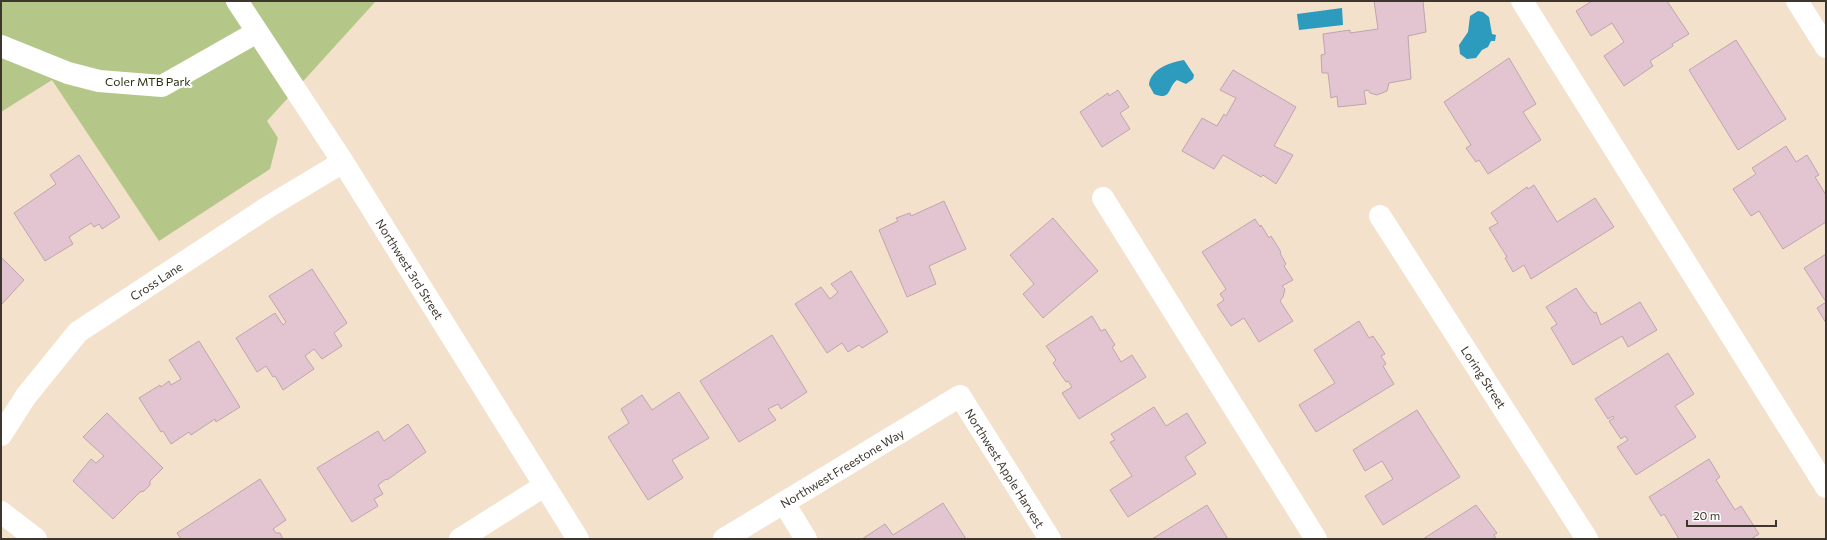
<svg xmlns="http://www.w3.org/2000/svg" width="1827" height="540" viewBox="0 0 1827 540" font-family="Commissioner,sans-serif">
	<style>
		.green { fill: #b4c789 }
		.water { fill: #2c9bbe }
		.building { fill: #e3c5d1; stroke: #c0a4af }
		.lines { fill: none; stroke-linecap: round; stroke-linejoin: round }
		.minor { stroke: #fff; stroke-width: 22 }
		.labels { text-anchor: middle; dominant-baseline: central; stroke-width: 4; stroke-linejoin: round; paint-order: stroke }
		.park-label { font-size: 12px; fill: #26300d; stroke: #fff }
		.street-label { font-size: 12px; fill: #3d362d; stroke: #fff }
	</style>
	<rect width="100%" height="100%" fill="#f4e1cb"/>
	<path class="green" d="M 1,1 L 376,1 L 267,121 L 278,138 L 270,169 L 159,241 L 52,80 L 1,112 Z"/>
	<path class="water" d="M 1342,8 L 1343,25 L 1299,30 L 1297,14 Z
		M 1478,11 L 1483,12 L 1489,17 L 1492,34 L 1496,35 L 1495,41 L 1491,41 L 1488,47 L 1482,50 L 1476,58 L 1467,59 L 1460,54 L 1459,45 L 1468,32 L 1470,16 Z
		M 1184,60 L 1194,75 L 1193,79 L 1186,84 L 1177,80 C 1167,88 1172,101 1154,94 L 1149,85 C 1150,69 1171,62 1184,60 Z"/>
	<path class="building" d="M 1374,1 L 1423,1 L 1426,32 L 1408,36 L 1411,79 L 1389,83 L 1387,91 L 1377,95 L 1370,93 L 1368,90 L 1364,91 L 1366,104 L 1338,107 L 1337,96 L 1331,98 L 1328,73 L 1322,73 L 1321,55 L 1325,54 L 1323,34 L 1350,30 L 1350,33 L 1378,29 Z
		M 1592,1 L 1667,1 L 1689,34 L 1672,44 L 1673,46 L 1650,61 L 1653,66 L 1624,86 L 1604,56 L 1624,42 L 1612,23 L 1591,36 L 1576,11 Z
		M 1736,40 L 1786,119 L 1738,150 L 1689,70 Z
		M 1509,58 L 1536,104 L 1523,112 L 1541,140 L 1488,174 L 1479,160 L 1476,162 L 1466,148 L 1471,145 L 1444,102 Z
		M 1233,70 L 1296,107 L 1274,146 L 1293,155 L 1276,184 L 1263,175 L 1261,177 L 1223,155 L 1214,169 L 1182,151 L 1202,118 L 1217,126 L 1224,114 L 1226,116 L 1236,98 L 1220,90 Z
		M 1118,90 L 1129,107 L 1120,113 L 1130,129 L 1102,147 L 1080,112 L 1108,93 L 1109,96 Z
		M 1786,146 L 1796,162 L 1807,155 L 1819,175 L 1815,177 L 1826,195 L 1826,222 L 1783,249 L 1759,211 L 1751,216 L 1733,189 L 1756,174 L 1752,168 Z
		M 79,155 L 120,217 L 102,229 L 99,224 L 94,227 L 91,223 L 69,237 L 73,244 L 45,261 L 14,213 L 56,184 L 50,175 Z
		M 1534,185 L 1557,222 L 1595,198 L 1614,227 L 1531,279 L 1524,265 L 1513,272 L 1505,258 L 1507,257 L 1489,228 L 1498,223 L 1491,213 L 1527,187 L 1528,189 Z
		M 944,201 L 966,249 L 929,266 L 936,284 L 907,297 L 879,230 L 898,221 L 896,218 L 910,213 L 911,216 Z
		M 1053,218 L 1098,271 L 1043,318 L 1023,294 L 1034,284 L 1010,255 Z
		M 1255,219 L 1260,227 L 1261,225 L 1269,238 L 1271,236 L 1281,252 L 1280,253 L 1286,264 L 1284,266 L 1293,280 L 1282,286 L 1285,289 L 1283,297 L 1280,301 L 1293,321 L 1259,342 L 1244,318 L 1231,326 L 1217,305 L 1224,300 L 1220,294 L 1226,289 L 1202,252 Z
		M 1826,254 L 1826,302 L 1804,268 Z
		M 1,257 L 24,280 L 1,305 Z
		M 312,269 L 347,323 L 334,333 L 342,346 L 322,359 L 314,349 L 305,356 L 314,369 L 283,390 L 275,376 L 273,377 L 266,366 L 257,372 L 236,338 L 275,313 L 283,325 L 286,322 L 269,296 Z
		M 851,271 L 888,332 L 862,348 L 859,345 L 848,352 L 842,343 L 827,353 L 795,304 L 821,287 L 830,299 L 838,292 L 831,284 Z
		M 1576,288 L 1588,306 L 1594,313 L 1596,312 L 1601,325 L 1640,302 L 1657,330 L 1628,347 L 1622,336 L 1573,365 L 1551,328 L 1557,324 L 1546,307 Z
		M 1826,302 L 1826,323 L 1817,308 Z
		M 1092,316 L 1101,331 L 1105,329 L 1115,345 L 1112,347 L 1121,362 L 1132,355 L 1146,377 L 1079,419 L 1062,393 L 1072,387 L 1068,381 L 1066,382 L 1053,363 L 1056,360 L 1046,346 Z
		M 1359,321 L 1369,338 L 1373,336 L 1385,354 L 1381,356 L 1386,364 L 1383,366 L 1394,384 L 1316,432 L 1299,405 L 1335,383 L 1314,350 Z
		M 772,335 L 807,392 L 781,409 L 778,404 L 768,409 L 776,420 L 739,442 L 700,381 Z
		M 199,341 L 240,407 L 216,422 L 215,419 L 191,435 L 189,432 L 171,444 L 163,431 L 161,432 L 139,398 L 160,385 L 161,387 L 169,381 L 171,385 L 181,379 L 169,360 Z
		M 1668,353 L 1694,394 L 1675,406 L 1696,437 L 1636,475 L 1617,447 L 1628,440 L 1625,436 L 1621,439 L 1609,421 L 1614,418 L 1613,416 L 1608,419 L 1595,399 Z
		M 679,392 L 709,438 L 672,460 L 683,478 L 648,500 L 608,437 L 629,423 L 621,409 L 642,395 L 652,410 Z
		M 1154,407 L 1166,426 L 1187,413 L 1206,443 L 1185,457 L 1196,474 L 1128,517 L 1110,490 L 1132,476 L 1110,442 L 1115,440 L 1111,434 Z
		M 1417,410 L 1460,477 L 1383,525 L 1365,496 L 1393,479 L 1382,461 L 1365,471 L 1353,450 Z
		M 107,413 L 163,468 L 150,481 L 150,485 L 144,491 L 140,492 L 113,519 L 73,481 L 91,459 L 96,463 L 104,456 L 83,437 Z
		M 408,424 L 426,452 L 387,480 L 386,479 L 378,485 L 383,494 L 374,499 L 378,506 L 352,522 L 317,468 L 378,431 L 384,441 Z
		M 1709,459 L 1720,477 L 1716,480 L 1735,510 L 1741,506 L 1759,534 L 1751,539 L 1679,539 L 1664,514 L 1661,516 L 1649,497 Z
		M 260,479 L 286,520 L 273,529 L 276,533 L 280,533 L 283,539 L 181,539 L 177,533 Z
		M 943,503 L 966,539 L 862,539 L 885,524 L 893,535 Z
		M 1207,505 L 1228,539 L 1152,539 Z
		M 1476,505 L 1497,533 L 1494,535 L 1496,539 L 1423,539 Z"/>
	<g class="lines">
		<path class="minor" d="M 237,1 L 343,162 L 578,539
			M 1522,1 L 1826,487
			M 1797,1 L 1826,47
			M 1,46 L 68,73 L 99,81 L 162,86 L 257,32
			M 1103,198 L 1316,539
			M 1380,216 L 1587,539
			M 1,435 L 26,396 L 78,332 L 268,207 L 343,162
			M 784,503 L 806,539
			M 1,512 L 36,539
			M 460,539 L 544,486
			M 724,539 L 960,396 L 1050,539"/>
	</g>
	<g class="labels">
		<g class="park-label">
			<text x="148" y="81">Coler MTB Park</text>
		</g>
		<g class="street-label">
			<text transform="translate(410 269) rotate(58)">Northwest 3rd Street</text>
			<text transform="translate(156 281) rotate(-33)">Cross Lane</text>
			<text transform="translate(1484 377) rotate(57)">Loring Street</text>
			<text transform="translate(842 468) rotate(-31)">Northwest Freestone Way</text>
			<text transform="translate(1005 468) rotate(58)">Northwest Apple Harvest</text>
		</g>
	</g>
	<rect width="1827" height="540" fill="none" stroke="#3d362d" stroke-width="4"/>
	<path d="M1687 520v6h89v-6" fill="none" stroke="#3d362d" stroke-width="2"/>
	<text x="1693" y="520" font-size="12" fill="#3d362d" stroke="#ffffff" stroke-width="3" paint-order="stroke">20 m</text>
</svg>
